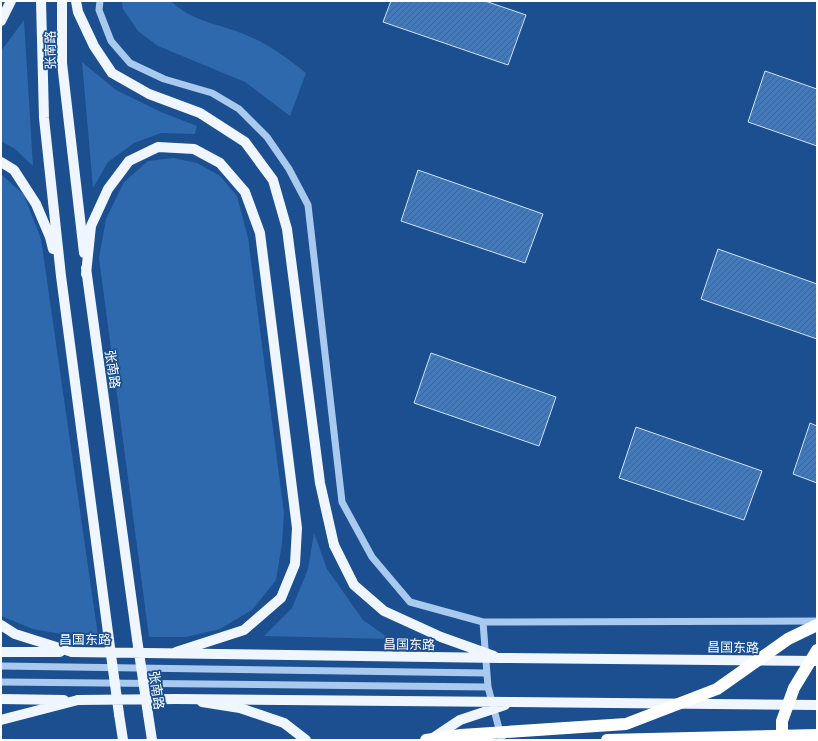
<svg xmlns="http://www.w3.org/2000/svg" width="818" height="741" viewBox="0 0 818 741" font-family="'Golos Text','Noto Sans SC',sans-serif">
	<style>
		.grass { fill: #2e69ad }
		.building { fill: url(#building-hatch); stroke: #cfe3fa }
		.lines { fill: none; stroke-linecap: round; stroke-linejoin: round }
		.minor { stroke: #a9c9ee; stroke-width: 7 }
		.major { stroke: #f0f6ff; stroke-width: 10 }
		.highway { stroke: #fff; stroke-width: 12 }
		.major-bridge { stroke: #f0f6ff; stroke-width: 10 }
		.highway-bridge { stroke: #fff; stroke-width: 12 }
		.labels { text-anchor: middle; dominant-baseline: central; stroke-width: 3.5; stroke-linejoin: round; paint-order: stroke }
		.street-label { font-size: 13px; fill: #fff; stroke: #1b4f8f }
	</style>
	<defs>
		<pattern id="building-hatch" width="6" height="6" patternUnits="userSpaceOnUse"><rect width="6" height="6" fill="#4478b7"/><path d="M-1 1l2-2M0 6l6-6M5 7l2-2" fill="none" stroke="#486282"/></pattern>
	</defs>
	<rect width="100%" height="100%" fill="#1b4f8f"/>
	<path class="grass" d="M 122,1 L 171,1 C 192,22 221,24 246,35 C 270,45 286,57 306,73 L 290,116 L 245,82 L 158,46 L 138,31 L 123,9 Z
		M 24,20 L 33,166 L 15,149 L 1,141 L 1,51 Z
		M 82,62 L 116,90 L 161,112 L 197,126 L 195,134 L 161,133 L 134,143 L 108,162 L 93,188 Z
		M 173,158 L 197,163 L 220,176 L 237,196 L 248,238 L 284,513 L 282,544 L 276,580 L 252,610 L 220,629 L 186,637 L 149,637 L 99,258 L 106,219 L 124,182 L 148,161 Z
		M 1,174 L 24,195 L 41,239 L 98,636 L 67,635 L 33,629 L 1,616 Z
		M 314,533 L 327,569 L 363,620 L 390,639 L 264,636 L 292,608 L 308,569 Z"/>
	<path class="building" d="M 391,1 L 485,1 L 526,15 L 508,65 L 383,22 Z
		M 765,71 L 817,89 L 817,146 L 748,122 Z
		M 418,170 L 543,214 L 525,263 L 401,221 Z
		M 718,249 L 817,284 L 817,339 L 701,299 Z
		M 431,353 L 556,397 L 539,446 L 414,403 Z
		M 810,423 L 817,426 L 817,483 L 793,474 Z
		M 636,427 L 762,471 L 744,520 L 619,478 Z"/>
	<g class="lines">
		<path class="minor" d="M 100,1 L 99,10 L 111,41 L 130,63 L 164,79 L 212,93 L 239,109 L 267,137 L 289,169 L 308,205 L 342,502 L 372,557 L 410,602 L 483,622 L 817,621
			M 483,622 L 488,687 L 502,740
			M 1,666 L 486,673
			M 1,682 L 488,687"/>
		<path class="major" d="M 41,1 L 44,118 L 61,276 L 109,640
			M 62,1 L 62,63 L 84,253
			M 76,1 L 78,12 L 94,46 L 112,73 L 149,94 L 200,113 L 245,142 L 273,180 L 287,229 L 320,483 L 334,545
			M 1,21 L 11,1
			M 1,162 L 14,170 L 36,204 L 50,237 L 53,249
			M 86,268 L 137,639
			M 86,274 L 91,226 L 108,189 L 129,161 L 158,147 L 194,149 L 220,163 L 245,192 L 260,233 L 297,528 L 295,564 L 281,598 L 244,630 L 176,652
			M 1,625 L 15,634 L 72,652
			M 1,652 L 60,652
			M 501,658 L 817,661
			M 1,699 L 64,700
			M 202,702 L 240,708 L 284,723 L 306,740
			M 513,702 L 817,705
			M 119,714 L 123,740
			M 148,714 L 152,740
			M 1,720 L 78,700"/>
		<path class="highway" d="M 607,740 L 817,735"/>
		<path class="major-bridge" d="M 334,545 L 354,585 L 384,611 L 441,637 L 494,656
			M 137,639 L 148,714
			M 109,640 L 119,714
			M 72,652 L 501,658
			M 78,700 L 176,699 L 513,702
			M 433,738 L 460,720 L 505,705"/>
		<path class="highway-bridge" d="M 426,740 L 461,735 L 626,724 L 717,689 L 788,639 L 817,625
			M 782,740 L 782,721 L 794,688 L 817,650"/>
	</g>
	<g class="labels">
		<g class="street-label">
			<text transform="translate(50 50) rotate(-91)">张南路</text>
			<text transform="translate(113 369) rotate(82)">张南路</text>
			<text x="85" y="639">昌国东路</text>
			<text transform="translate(409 644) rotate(1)">昌国东路</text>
			<text transform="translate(733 647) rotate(1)">昌国东路</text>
			<text transform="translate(157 690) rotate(82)">张南路</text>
		</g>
	</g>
	<rect width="818" height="741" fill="none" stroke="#ffffff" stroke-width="4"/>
</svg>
